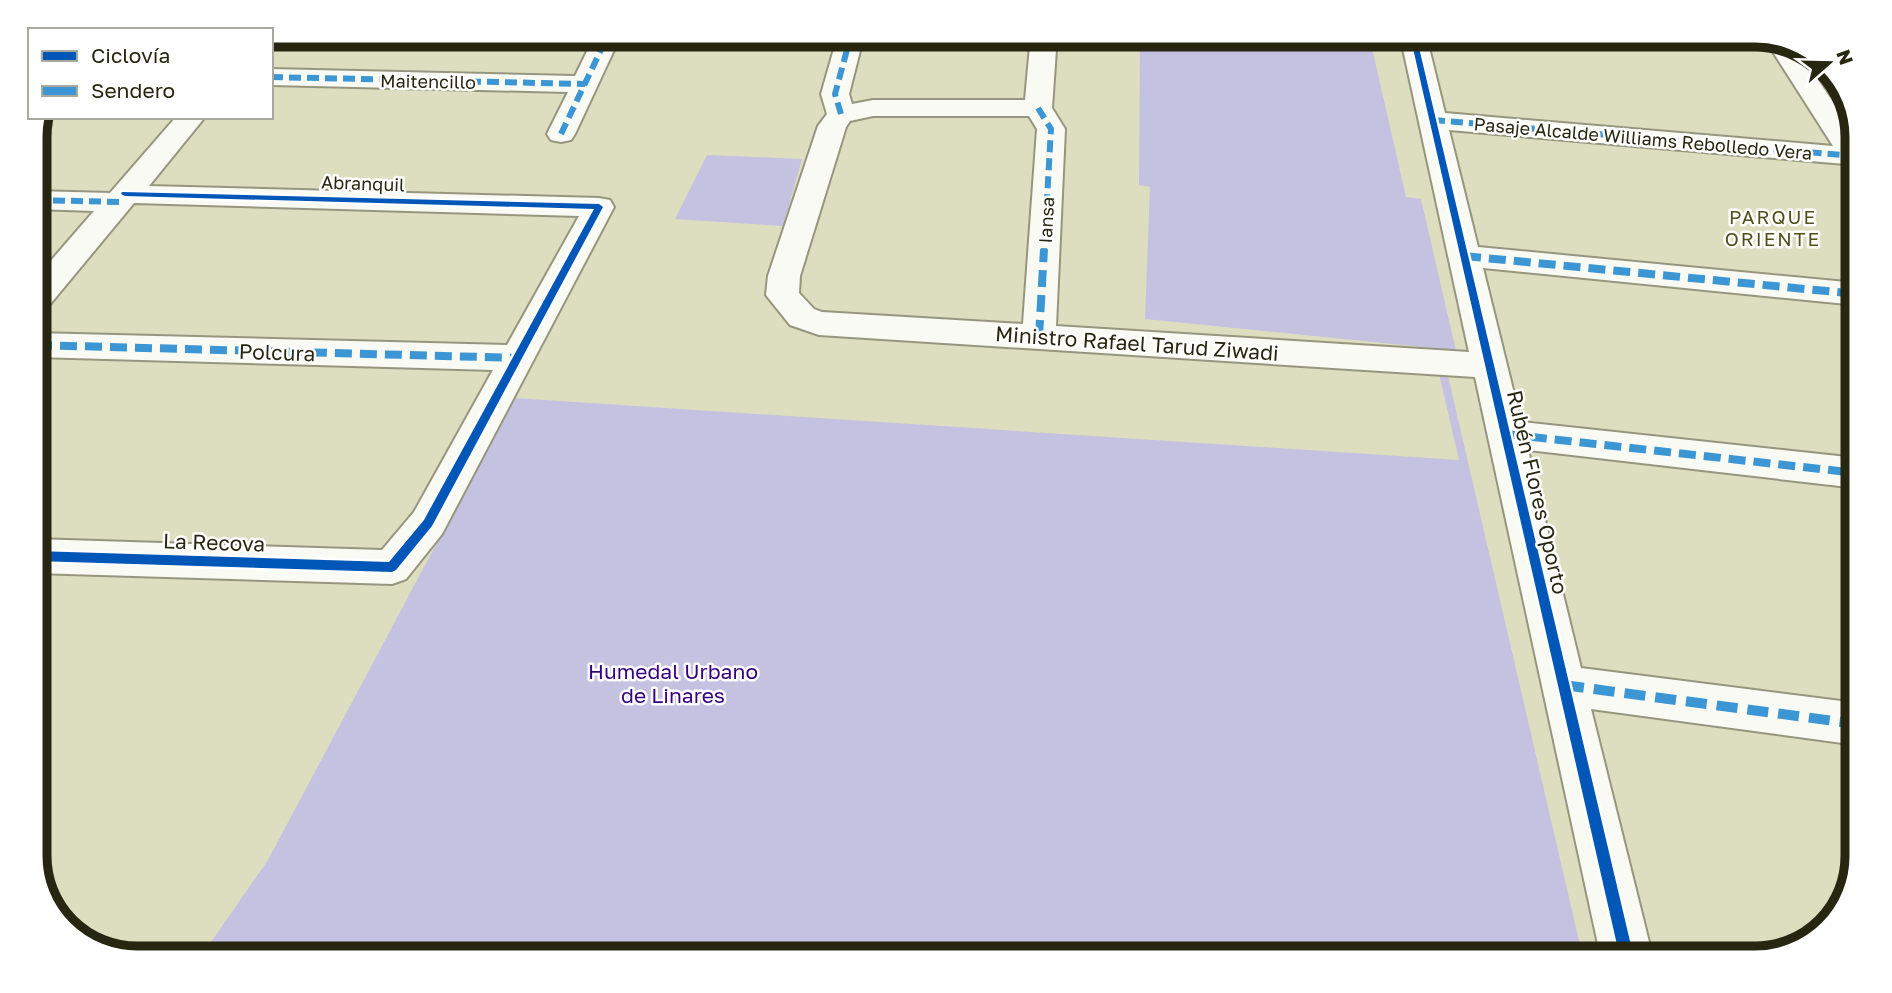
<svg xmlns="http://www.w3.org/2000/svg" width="1892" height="993" viewBox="0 0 1892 993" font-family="'Golos Text',sans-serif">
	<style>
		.green { fill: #c5c1e1 }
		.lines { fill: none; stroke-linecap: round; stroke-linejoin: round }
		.street-casing { stroke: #96967f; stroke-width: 4 }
		.street { fill: #fafaf5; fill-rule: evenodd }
		.quiet-far2 { stroke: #3b96d3; stroke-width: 6; stroke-dasharray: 12 6; stroke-linecap: butt }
		.quiet-far1 { stroke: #3b96d3; stroke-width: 8; stroke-dasharray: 17 8; stroke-linecap: butt }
		.quiet { stroke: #3b96d3; stroke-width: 10; stroke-dasharray: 21 10; stroke-linecap: butt }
		.cycleway-casing { stroke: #fff; stroke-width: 5 }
		.cycleway { fill: #0057b8; fill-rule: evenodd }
		.labels { text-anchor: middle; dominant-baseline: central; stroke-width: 5; stroke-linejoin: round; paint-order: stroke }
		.far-street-label { font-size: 18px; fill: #272711; stroke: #fff }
		.far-neighbourhood-label { font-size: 19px; letter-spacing: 2px; fill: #51501b; stroke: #fff }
		.street-label { font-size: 21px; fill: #272711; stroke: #fff }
		.park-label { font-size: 21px; fill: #350082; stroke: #fff }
		.rim { fill: none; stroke: #272711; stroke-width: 9 }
	</style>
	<rect width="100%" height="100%" fill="#dddebf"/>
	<path class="green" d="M 1140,35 L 1369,35 L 1406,197 L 1421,199 L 1456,351 L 1442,350 L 1583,958 L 200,958 L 268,860 L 514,398 L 1459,460 L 1433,348 L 1145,319 L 1150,187 L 1139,185 Z
		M 707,155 L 802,159 L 783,226 L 675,219 Z"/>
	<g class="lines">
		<g class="street-casing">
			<path id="street" d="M 595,35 L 621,35 L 575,134 L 571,140 L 561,142 L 551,140 L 547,134 L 568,92 L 271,85 L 271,69 L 575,76 Z
				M 838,35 L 864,35 L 849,94 L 852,104 L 873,100 L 1025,100 L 1031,35 L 1057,35 L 1052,108 L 1065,129 L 1056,326 L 1469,352 L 1400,35 L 1426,35 L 1445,113 L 1833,146 L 1766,41 L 1768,38 L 1794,44 L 1857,138 L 1857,169 L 1845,164 L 1449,130 L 1478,247 L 1857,283 L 1857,305 L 1483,268 L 1521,422 L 1857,458 L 1857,488 L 1528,450 L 1581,668 L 1857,703 L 1857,745 L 1591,709 L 1653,958 L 1601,958 L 1475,377 L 819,335 L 790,325 L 766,295 L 768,276 L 818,126 L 827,114 L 821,94 ZM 873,116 L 1029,116 L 1037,129 L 1023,324 L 822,312 L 814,309 L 799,293 L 800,276 L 846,127 L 850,121 Z
				M 176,117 L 205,117 L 149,186 L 599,198 L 610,200 L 614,207 L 442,534 L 406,579 L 392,584 L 35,573 L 35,539 L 382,550 L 414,512 L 493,370 L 35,357 L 35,333 L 507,345 L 579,216 L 134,203 L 47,308 L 35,311 L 35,279 L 94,211 L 35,209 L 35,191 L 110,193 Z"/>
		</g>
		<use href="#street" class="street"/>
		<path class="quiet-far2" d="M 271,77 L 585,84
			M 1038,108 L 1051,129 L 1044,251
			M 841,114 L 835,94 L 851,35
			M 1433,120 L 1854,156
			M 561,134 L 608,35
			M 35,200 L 119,202"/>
		<path class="quiet-far1" d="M 1464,256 L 1857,294
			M 1039,337 L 1044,249
			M 35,345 L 519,358
			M 1505,434 L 1857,473"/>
		<path class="quiet" d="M 1563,685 L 1857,724"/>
		<g class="cycleway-casing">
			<path id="cycleway" d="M 1410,35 L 1416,35 L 1634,958 L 1620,958 Z
				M 122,192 L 599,204 L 603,207 L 432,526 L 396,570 L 392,572 L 35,561 L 35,551 L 389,562 L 424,520 L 594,209 L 125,196 L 121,194 Z"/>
		</g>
		<use href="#cycleway" class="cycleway"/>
	</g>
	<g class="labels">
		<g class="far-street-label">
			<text transform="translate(428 81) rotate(1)">Maitencillo</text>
			<text transform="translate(1643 138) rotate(5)">Pasaje Alcalde Williams Rebolledo Vera</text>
			<text transform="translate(363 183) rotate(2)">Abranquil</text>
			<text transform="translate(1046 220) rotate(-87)">Iansa</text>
		</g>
		<g class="far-neighbourhood-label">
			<text x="1773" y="216">PARQUE<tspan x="1773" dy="22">ORIENTE</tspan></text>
		</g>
		<g class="street-label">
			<text transform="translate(1137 343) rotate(4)">Ministro Rafael Tarud Ziwadi</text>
			<text transform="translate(277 352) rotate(2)">Polcura</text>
			<text transform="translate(1538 492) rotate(77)">Rubén Flores Oporto</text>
			<text transform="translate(214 542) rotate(2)">La Recova</text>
		</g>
		<g class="park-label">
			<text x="673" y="671">Humedal Urbano<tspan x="673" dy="24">de Linares</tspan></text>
		</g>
	</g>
	<path d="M0 0H1892V993H0ZM137 47H1755A90 90 0 0 1 1845 137V856A90 90 0 0 1 1755 946H137A90 90 0 0 1 47 856V137A90 90 0 0 1 137 47Z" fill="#fff" fill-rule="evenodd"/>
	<path class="rim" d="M137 47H1755A90 90 0 0 1 1845 137V856A90 90 0 0 1 1755 946H137A90 90 0 0 1 47 856V137A90 90 0 0 1 137 47Z"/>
	<rect x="28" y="28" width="245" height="91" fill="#ffffff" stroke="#a9a9a0" stroke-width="2"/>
	<rect x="42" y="51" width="35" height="10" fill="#0057b8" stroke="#a9a9a0" stroke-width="2"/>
	<text x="91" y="63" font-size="21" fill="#272711">Ciclovía</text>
	<rect x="42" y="86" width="35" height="10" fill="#3b96d3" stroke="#a9a9a0" stroke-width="2"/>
	<text x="91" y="98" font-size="21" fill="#272711">Sendero</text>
	<g transform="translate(1829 63) rotate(70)" stroke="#ffffff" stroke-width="5" paint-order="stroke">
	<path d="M0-5L12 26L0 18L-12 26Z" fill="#272711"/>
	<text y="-10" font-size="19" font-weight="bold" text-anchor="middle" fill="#272711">N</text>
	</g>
</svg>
